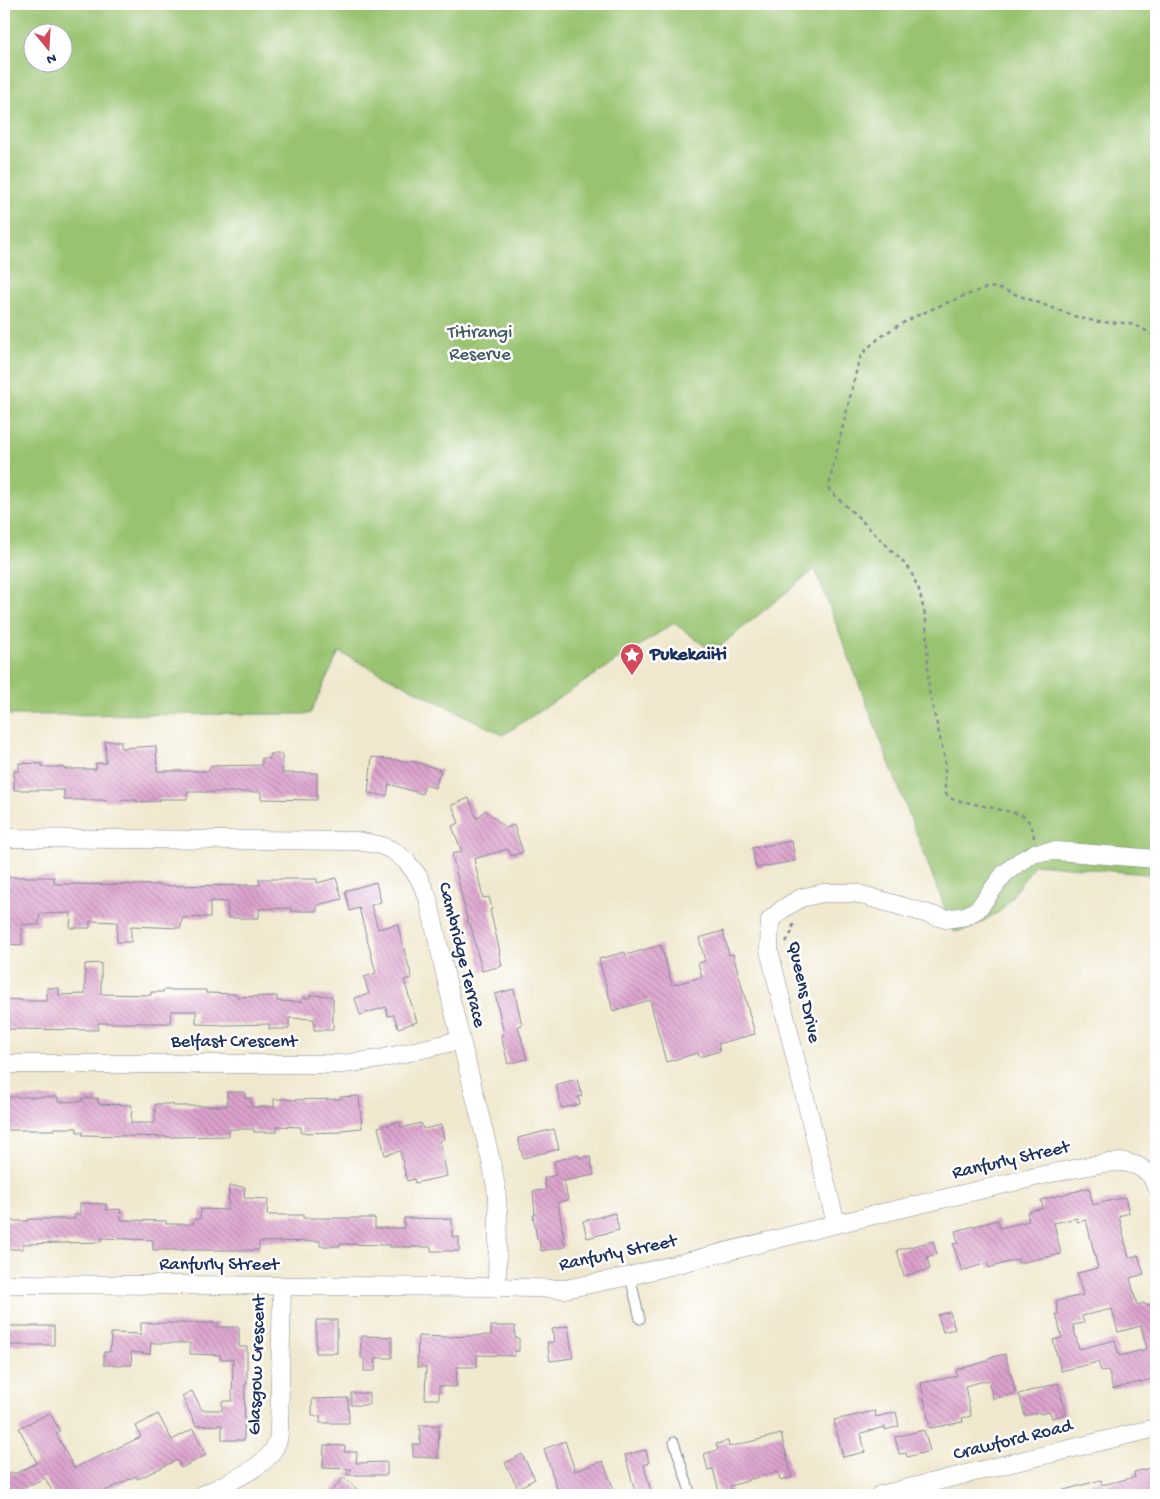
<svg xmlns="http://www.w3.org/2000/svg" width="1160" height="1499" viewBox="0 0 1160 1499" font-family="'Gochi Hand',sans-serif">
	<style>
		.park { fill: #99c36f; stroke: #5a7966; fill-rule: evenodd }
		.building { fill: url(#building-back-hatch); fill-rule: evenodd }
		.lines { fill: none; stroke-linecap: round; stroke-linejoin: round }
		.service-casing { stroke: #868c96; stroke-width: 11 }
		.minor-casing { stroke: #868c96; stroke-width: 19 }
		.path { stroke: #868c96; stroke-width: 2.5; stroke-dasharray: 4 4; stroke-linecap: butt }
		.service { stroke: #fff; stroke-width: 9 }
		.minor { stroke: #fff; stroke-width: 18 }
		.labels { text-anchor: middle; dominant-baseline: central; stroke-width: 5; stroke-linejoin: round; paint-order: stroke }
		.park-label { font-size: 19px; fill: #415b63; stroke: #fff }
		.poi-label { font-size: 19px; font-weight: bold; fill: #1b2f5e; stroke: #fff; text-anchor: start }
		.street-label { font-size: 19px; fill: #1b2f5e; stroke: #fff }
	</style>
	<defs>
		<pattern id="building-back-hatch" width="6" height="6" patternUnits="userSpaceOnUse" patternTransform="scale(1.25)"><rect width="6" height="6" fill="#dda2cc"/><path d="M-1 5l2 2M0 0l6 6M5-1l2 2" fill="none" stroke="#b284a9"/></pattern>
	</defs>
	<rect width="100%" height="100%" fill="#fff"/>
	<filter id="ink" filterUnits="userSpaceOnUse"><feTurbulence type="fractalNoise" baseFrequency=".02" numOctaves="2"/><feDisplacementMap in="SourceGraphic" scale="10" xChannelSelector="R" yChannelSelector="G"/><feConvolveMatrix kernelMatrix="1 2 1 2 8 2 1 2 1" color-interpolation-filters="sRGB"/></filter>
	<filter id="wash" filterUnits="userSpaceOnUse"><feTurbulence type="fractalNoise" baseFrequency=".0096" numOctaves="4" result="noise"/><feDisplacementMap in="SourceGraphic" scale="20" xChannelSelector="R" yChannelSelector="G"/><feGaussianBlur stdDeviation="1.12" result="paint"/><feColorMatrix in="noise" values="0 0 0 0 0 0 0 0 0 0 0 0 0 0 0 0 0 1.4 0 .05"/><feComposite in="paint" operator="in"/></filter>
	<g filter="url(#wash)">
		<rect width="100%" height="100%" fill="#f0e8ce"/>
		<path class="park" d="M 4,4 L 1156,4 L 1156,875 L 1035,864 L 1002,910 L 970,929 L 954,932 L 815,569 L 713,652 L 674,623 L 503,735 L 339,652 L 310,714 L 4,715 ZM 32,32 L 62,32 L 62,62 L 32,62 Z"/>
		<g id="blocks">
			<path class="building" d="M 105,741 L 121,741 L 121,748 L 156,746 L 157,771 L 209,771 L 210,766 L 262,765 L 262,758 L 270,759 L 270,754 L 282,754 L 282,773 L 317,773 L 317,800 L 261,799 L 261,792 L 187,792 L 187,799 L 159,799 L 159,801 L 137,802 L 137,800 L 104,801 L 104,800 L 64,800 L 64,790 L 14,790 L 14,771 L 19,771 L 19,763 L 42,764 L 42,767 L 64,767 L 65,769 L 96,769 L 96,763 L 106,763 Z
				M 372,757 L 411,762 L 412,761 L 441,770 L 435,788 L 425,785 L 422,794 L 389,784 L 387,796 L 368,793 Z
				M 469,798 L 477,819 L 485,810 L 506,828 L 514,825 L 523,852 L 511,856 L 508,849 L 474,859 L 483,898 L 489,897 L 492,909 L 490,910 L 500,952 L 499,952 L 502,966 L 482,971 L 470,923 L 468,923 L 452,854 L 462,852 L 452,826 L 459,823 L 452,805 Z
				M 792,841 L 795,861 L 756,868 L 752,848 Z
				M 4,877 L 54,877 L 54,884 L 163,885 L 163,886 L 260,885 L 259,879 L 317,879 L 317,883 L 336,878 L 342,899 L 317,905 L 317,911 L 291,911 L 291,908 L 259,909 L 259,918 L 228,918 L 227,902 L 210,901 L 210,917 L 182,918 L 181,928 L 131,926 L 131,942 L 117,942 L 117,922 L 90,921 L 90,928 L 70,928 L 71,913 L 40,914 L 39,925 L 22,924 L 22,945 L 7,944 L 7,907 L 4,907 Z
				M 376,882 L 381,902 L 371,905 L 378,929 L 397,924 L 412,978 L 404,980 L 417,1022 L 398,1028 L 394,1015 L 388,1016 L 386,1007 L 360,1015 L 355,998 L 369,994 L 364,977 L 376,973 L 359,908 L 350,911 L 345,891 Z
				M 723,931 L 729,955 L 733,954 L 755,1034 L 718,1044 L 720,1051 L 699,1057 L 698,1053 L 666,1062 L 650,1000 L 613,1011 L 599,959 L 625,952 L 626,955 L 661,945 L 672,985 L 702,977 L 698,963 L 705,961 L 699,938 Z
				M 101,963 L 101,994 L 151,995 L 151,992 L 163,992 L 163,990 L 206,990 L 206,993 L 237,994 L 237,997 L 277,996 L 277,1001 L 302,1002 L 302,998 L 310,998 L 310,995 L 331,996 L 331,998 L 333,998 L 333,1030 L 314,1030 L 314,1019 L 289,1018 L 289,1029 L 269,1029 L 269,1024 L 226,1025 L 196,1024 L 196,1011 L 171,1011 L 170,1023 L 98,1023 L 98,1030 L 4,1029 L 4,999 L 22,1000 L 22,1001 L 47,1001 L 47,988 L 59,988 L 59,995 L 85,994 L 85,964 Z
				M 514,989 L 522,1025 L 518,1026 L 527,1059 L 508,1064 L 501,1035 L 504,1034 L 495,994 Z
				M 577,1079 L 582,1096 L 578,1097 L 580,1104 L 562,1108 L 556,1085 Z
				M 227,1092 L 245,1092 L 245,1098 L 251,1098 L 251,1107 L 274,1107 L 274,1099 L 287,1099 L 287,1100 L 340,1099 L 340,1097 L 359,1096 L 362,1128 L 341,1130 L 342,1132 L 301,1133 L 301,1127 L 277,1126 L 277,1132 L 254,1132 L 254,1129 L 229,1129 L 229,1136 L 173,1137 L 82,1135 L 83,1132 L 77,1132 L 77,1128 L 54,1128 L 54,1130 L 4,1130 L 4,1097 L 58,1097 L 58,1102 L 83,1101 L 82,1098 L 98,1098 L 98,1104 L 132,1105 L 131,1123 L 155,1123 L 155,1104 L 173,1104 L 173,1106 L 227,1106 Z
				M 399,1122 L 401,1128 L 421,1123 L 423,1129 L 441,1125 L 444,1139 L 440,1141 L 447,1176 L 415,1183 L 414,1179 L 407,1181 L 400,1151 L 385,1155 L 378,1127 Z
				M 554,1129 L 559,1149 L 523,1158 L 518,1138 Z
				M 579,1155 L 579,1158 L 590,1156 L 594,1175 L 564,1181 L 568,1200 L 558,1202 L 565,1247 L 541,1251 L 539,1239 L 537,1239 L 533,1215 L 535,1215 L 533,1191 L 546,1190 L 544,1178 L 556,1175 L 554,1161 Z
				M 229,1186 L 245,1187 L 244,1198 L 268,1199 L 267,1215 L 303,1215 L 303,1218 L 375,1218 L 375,1228 L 404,1228 L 404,1218 L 452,1219 L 452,1237 L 459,1237 L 459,1251 L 431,1251 L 431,1247 L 390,1247 L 390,1245 L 340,1244 L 340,1246 L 320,1246 L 320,1241 L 259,1242 L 259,1250 L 153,1250 L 153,1240 L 101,1238 L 101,1242 L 23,1244 L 23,1249 L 4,1249 L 4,1221 L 28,1221 L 28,1219 L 75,1219 L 74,1215 L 80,1215 L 80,1203 L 106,1204 L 106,1210 L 120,1209 L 121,1220 L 166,1221 L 166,1224 L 193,1224 L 194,1219 L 200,1219 L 201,1209 L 228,1210 Z
				M 1089,1188 L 1093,1205 L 1125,1197 L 1129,1213 L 1119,1216 L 1129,1258 L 1138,1255 L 1144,1274 L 1130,1278 L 1137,1305 L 1144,1303 L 1145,1305 L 1151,1304 L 1156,1324 L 1156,1378 L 1113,1389 L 1108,1370 L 1101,1371 L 1098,1362 L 1061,1371 L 1053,1340 L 1062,1338 L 1056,1314 L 1058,1314 L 1056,1301 L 1083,1295 L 1077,1273 L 1098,1268 L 1086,1220 L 1077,1222 L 1077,1218 L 1054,1223 L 1061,1254 L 1019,1263 L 1018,1259 L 989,1268 L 987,1263 L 962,1271 L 953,1244 L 958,1243 L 955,1231 L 998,1220 L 1000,1228 L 1029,1221 L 1027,1212 L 1043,1208 L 1041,1200 ZM 1112,1309 L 1118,1332 L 1141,1326 L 1147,1349 L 1119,1356 L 1115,1340 L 1079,1349 L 1073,1325 L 1084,1323 L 1082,1316 Z
				M 615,1213 L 619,1230 L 587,1238 L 583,1221 Z
				M 933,1241 L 937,1254 L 927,1257 L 930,1269 L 904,1276 L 897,1250 Z
				M 950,1312 L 955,1329 L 943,1332 L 938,1315 Z
				M 316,1320 L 337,1320 L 337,1353 L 316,1353 Z
				M 141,1323 L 218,1323 L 217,1327 L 239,1327 L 239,1347 L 247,1347 L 247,1384 L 245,1384 L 244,1440 L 222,1440 L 222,1425 L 196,1426 L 182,1396 L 192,1391 L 202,1410 L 222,1410 L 222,1401 L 232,1401 L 233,1359 L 220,1359 L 220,1355 L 190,1354 L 190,1343 L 151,1343 L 150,1354 L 131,1352 L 132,1365 L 104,1365 L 104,1352 L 110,1352 L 111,1333 L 141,1334 Z
				M 4,1326 L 54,1326 L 54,1345 L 4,1345 Z
				M 491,1326 L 515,1326 L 515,1338 L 519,1338 L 519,1351 L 515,1351 L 515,1356 L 477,1355 L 477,1367 L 457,1367 L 456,1387 L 439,1386 L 439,1399 L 425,1399 L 426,1367 L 417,1367 L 418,1336 L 448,1337 L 491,1335 Z
				M 568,1326 L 573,1358 L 550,1361 L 547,1342 L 554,1342 L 552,1329 Z
				M 361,1336 L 392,1337 L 392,1358 L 376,1358 L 375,1371 L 364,1371 L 364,1358 L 361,1358 Z
				M 1005,1354 L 1016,1393 L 993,1399 L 988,1380 L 965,1386 L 971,1416 L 962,1418 L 963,1422 L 930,1428 L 921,1383 L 957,1376 L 956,1370 L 988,1361 L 988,1358 Z
				M 1058,1383 L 1066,1414 L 1052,1418 L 1050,1412 L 1040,1414 L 1039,1412 L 1025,1416 L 1019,1394 Z
				M 351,1393 L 369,1393 L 369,1405 L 351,1405 Z
				M 348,1398 L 349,1423 L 320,1423 L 320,1416 L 312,1416 L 312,1399 Z
				M 875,1411 L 876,1417 L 896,1412 L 899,1426 L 885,1430 L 885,1427 L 861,1433 L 865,1452 L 843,1457 L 834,1420 Z
				M 50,1413 L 60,1431 L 56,1433 L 74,1468 L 141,1437 L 136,1426 L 158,1414 L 172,1440 L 193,1429 L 206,1455 L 181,1468 L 177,1460 L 138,1479 L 136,1476 L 97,1495 L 54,1495 L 45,1478 L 21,1489 L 23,1492 L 15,1495 L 8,1495 L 4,1486 L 4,1477 L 13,1472 L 14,1474 L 37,1463 L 19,1428 Z
				M 420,1425 L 439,1425 L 438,1458 L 413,1457 L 413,1444 L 420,1444 Z
				M 924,1430 L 930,1451 L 907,1457 L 906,1453 L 899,1454 L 895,1437 Z
				M 781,1434 L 792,1477 L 780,1480 L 778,1472 L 747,1480 L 748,1481 L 730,1486 L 732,1492 L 720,1495 L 713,1469 L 708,1470 L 704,1454 L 718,1450 L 716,1444 L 728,1441 L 729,1447 Z
				M 565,1441 L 575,1471 L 603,1461 L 614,1490 L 600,1495 L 559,1495 L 544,1449 Z
				M 324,1445 L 345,1446 L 344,1452 L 357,1452 L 356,1463 L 387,1462 L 387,1475 L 346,1475 L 352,1469 L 323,1468 Z
				M 646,1450 L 649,1463 L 644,1465 L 652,1495 L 636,1495 L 625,1455 Z
				M 522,1454 L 535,1479 L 518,1488 L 505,1463 Z
				M 1150,1468 L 1156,1495 L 1060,1495 L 1060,1491 L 1101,1480 L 1102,1485 L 1135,1477 L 1134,1472 Z
				M 344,1477 L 363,1495 L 328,1495 Z"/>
		</g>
	</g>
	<g filter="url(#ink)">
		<use href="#blocks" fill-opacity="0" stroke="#868c96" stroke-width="1"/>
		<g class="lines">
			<g class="service-casing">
				<path id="service" d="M 630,1276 L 640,1319
					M 674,1442 L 691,1495"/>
			</g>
			<g class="minor-casing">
				<path id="minor" d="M 4,838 L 357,841 L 380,845 L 394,851 L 406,861 L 418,876 L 428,898 L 452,1004 L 491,1161 L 496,1187 L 498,1212 L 497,1287
					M 4,1064 L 343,1064 L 380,1059 L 461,1040
					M 836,1224 L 769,950 L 770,920 L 784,908 L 801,898 L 823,893 L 855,893 L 946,919 L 966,916 L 978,909 L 1004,874 L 1019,862 L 1035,853 L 1056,851 L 1156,859
					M 4,1284 L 497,1287 L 565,1289 L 630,1276 L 836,1224 L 1052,1173 L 1105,1163 L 1124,1162 L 1138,1166 L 1150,1174 L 1156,1186
					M 203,1495 C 224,1484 270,1467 277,1442 C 279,1439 279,1434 279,1431 L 282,1286
					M 880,1495 L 1156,1428"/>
			</g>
			<path class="path" d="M 1034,838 C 1033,826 1029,820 1020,814 L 952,799 L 945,793 L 945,759 L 929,691 L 926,619 L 919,590 L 909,568 L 860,519 L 829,490 L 829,487 L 832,471 L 859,360 C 877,327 948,302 983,289 L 989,287 L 1001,289 L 1077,317 L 1098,322 L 1126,323 L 1137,326 L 1156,336
				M 786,942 L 793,930 L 793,922"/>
			<use href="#service" class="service"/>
			<use href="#minor" class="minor"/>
		</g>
	</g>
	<defs>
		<g id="sight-pin" transform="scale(1.25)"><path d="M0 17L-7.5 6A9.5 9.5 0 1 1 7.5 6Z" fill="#d1495b" stroke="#fff"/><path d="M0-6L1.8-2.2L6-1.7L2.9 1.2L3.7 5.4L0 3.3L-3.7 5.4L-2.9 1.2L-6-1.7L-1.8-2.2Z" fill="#fff"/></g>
	</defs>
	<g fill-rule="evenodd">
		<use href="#sight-pin" x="632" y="655"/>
	</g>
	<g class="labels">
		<g class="park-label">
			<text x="480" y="333">Titirangi<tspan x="480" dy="22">Reserve</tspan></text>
		</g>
		<g class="poi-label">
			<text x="650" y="655">Pukekaiiti</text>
		</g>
		<g class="street-label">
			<text transform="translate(461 955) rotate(76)">Cambridge Terrace</text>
			<text transform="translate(803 992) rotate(78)">Queens Drive</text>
			<text x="234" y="1042">Belfast Crescent</text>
			<text transform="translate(1011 1161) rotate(-13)">Ranfurly Street</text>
			<text transform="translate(618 1254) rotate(-12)">Ranfurly Street</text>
			<text x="219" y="1265">Ranfurly Street</text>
			<text transform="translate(258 1365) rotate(-88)">Glasgow Crescent</text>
			<text transform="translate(1013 1441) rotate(-14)">Crawford Road</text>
		</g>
	</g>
	<rect width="1160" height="1499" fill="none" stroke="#fff" stroke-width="20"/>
	<g transform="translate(48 48) rotate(162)"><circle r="24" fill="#ffffff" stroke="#a4acbf"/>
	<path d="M0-4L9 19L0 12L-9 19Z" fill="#d1495b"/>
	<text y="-8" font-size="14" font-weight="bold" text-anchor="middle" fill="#1b2f5e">N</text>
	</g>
</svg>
